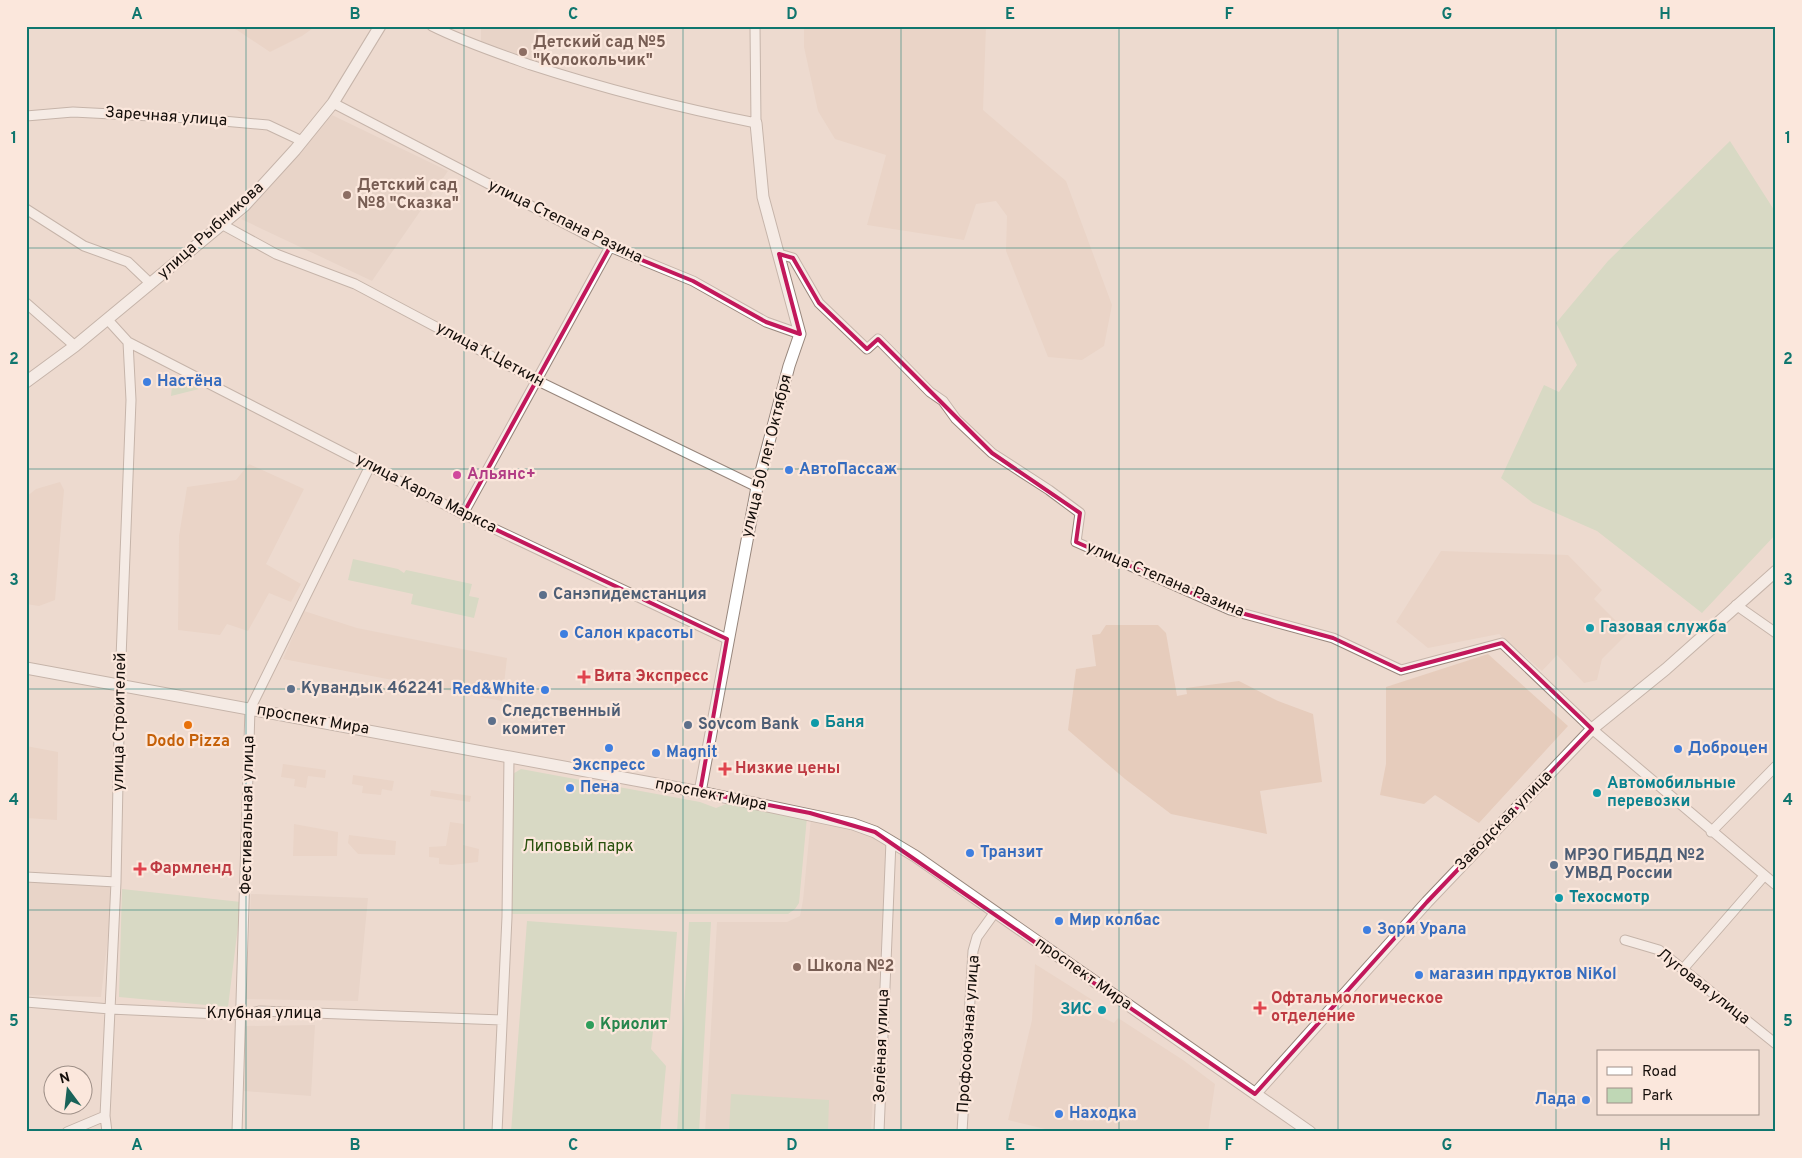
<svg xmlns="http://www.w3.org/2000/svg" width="1802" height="1158" viewBox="0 0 1802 1158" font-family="Overpass,sans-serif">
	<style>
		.built { fill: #e6ccbc }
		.education { fill: #e2ccbf }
		.green { fill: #bfd7b5 }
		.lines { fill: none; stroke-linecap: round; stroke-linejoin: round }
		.street-casing { stroke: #97867c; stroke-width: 11 }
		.secondary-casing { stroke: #97867c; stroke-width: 13 }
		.street { stroke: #fff; stroke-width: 9 }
		.secondary { stroke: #fff; stroke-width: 11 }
		.marked { fill: none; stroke: #c2185b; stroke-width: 4; stroke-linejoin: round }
		.grid { fill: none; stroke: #0f766e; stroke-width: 1; stroke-opacity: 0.55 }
		.education-dot { fill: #8d6e63; stroke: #fbe7dc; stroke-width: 2 }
		.shop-dot { fill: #3f7fe0; stroke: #fbe7dc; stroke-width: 2 }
		.hotel-dot { fill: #d1479c; stroke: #fbe7dc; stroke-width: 2 }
		.service-dot { fill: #5c6f8a; stroke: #fbe7dc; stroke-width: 2 }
		.culture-dot { fill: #0f9aa8; stroke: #fbe7dc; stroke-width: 2 }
		.health-dot { fill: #e0444e; stroke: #fbe7dc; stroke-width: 2 }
		.food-dot { fill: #e8710a; stroke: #fbe7dc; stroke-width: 2 }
		.leisure-dot { fill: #2e9e5b; stroke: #fbe7dc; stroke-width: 2 }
		.labels { text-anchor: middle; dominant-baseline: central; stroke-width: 4.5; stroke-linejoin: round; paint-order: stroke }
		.education-label { font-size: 16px; font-weight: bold; fill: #785e54; stroke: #fbe7dc; text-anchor: start }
		.street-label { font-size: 16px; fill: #140e0a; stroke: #fbe7dc }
		.shop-label { font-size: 16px; font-weight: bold; fill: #366cbe; stroke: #fbe7dc; text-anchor: start }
		.hotel-label { font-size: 16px; font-weight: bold; fill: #b23c85; stroke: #fbe7dc; text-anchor: start }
		.service-label { font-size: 16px; font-weight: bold; fill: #4e5e75; stroke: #fbe7dc; text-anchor: start }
		.culture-label { font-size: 16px; font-weight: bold; fill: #0d838f; stroke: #fbe7dc; text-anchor: start }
		.health-label { font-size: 16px; font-weight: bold; fill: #be3a42; stroke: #fbe7dc; text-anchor: start }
		.food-label { font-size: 16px; font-weight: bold; fill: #c56008; stroke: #fbe7dc }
		.park-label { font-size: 16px; fill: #28500d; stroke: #fbe7dc }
		.leisure-label { font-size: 16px; font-weight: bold; fill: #27864d; stroke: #fbe7dc; text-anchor: start }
		.neatline { fill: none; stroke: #0f766e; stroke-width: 2 }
		.grid-label { font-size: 16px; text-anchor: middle; font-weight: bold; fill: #0f766e }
	</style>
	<rect width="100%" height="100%" fill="#eddacf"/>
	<path class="built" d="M 231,26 L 316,26 L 302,36 L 270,52 Z
		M 804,26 L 986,26 L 983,110 L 1066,181 L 1112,305 L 1104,346 L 1082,360 L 1048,357 L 1006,251 L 1007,216 L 996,201 L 976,204 L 964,240 L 867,225 L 886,155 L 835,139 L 818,111 L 804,47 Z
		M 249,464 L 304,489 L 266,564 L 301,584 L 291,602 L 269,593 L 248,631 L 227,624 L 220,635 L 178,630 L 179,536 L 187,487 L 236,480 Z
		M 60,482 L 64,490 L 55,600 L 39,606 L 26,604 L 26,497 L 36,489 Z
		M 1441,551 L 1568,555 L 1602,590 L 1594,599 L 1628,633 L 1602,659 L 1597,680 L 1584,683 L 1557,655 L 1542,671 L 1499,634 L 1428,648 L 1396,622 Z
		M 304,611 L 357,628 L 507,658 L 502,701 L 283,659 Z
		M 1106,625 L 1158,625 L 1166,633 L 1177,696 L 1187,694 L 1186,688 L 1239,681 L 1278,701 L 1313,714 L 1322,782 L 1260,791 L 1267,834 L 1171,814 L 1125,779 L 1068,730 L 1076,669 L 1096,666 L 1092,635 L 1100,634 Z
		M 1488,654 L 1568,726 L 1479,823 L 1435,795 L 1424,804 L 1380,795 L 1386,764 L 1386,687 Z
		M 26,746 L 58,752 L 57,820 L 26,818 Z
		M 283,764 L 326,770 L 325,778 L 308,776 L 306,788 L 294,786 L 295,779 L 281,777 Z
		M 353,775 L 394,781 L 392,791 L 382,789 L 381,795 L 362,793 L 363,786 L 352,784 Z
		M 431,790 L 471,796 L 470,802 L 430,796 Z
		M 450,822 L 464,824 L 463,845 L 479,849 L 478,862 L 452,865 L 439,864 L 439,858 L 429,857 L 429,847 L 446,846 Z
		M 294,824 L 338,832 L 337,856 L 293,856 Z
		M 349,835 L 396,841 L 395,855 L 358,854 L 348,843 Z
		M 1035,964 L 1094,1001 L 1088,1010 L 1114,1023 L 1118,1018 L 1183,1060 L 1215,1084 L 1208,1132 L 1058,1132 L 1008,1120 L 1032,1020 Z"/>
	<path class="education" d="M 481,26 L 538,26 L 537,61 L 481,42 Z
		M 332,115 L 448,171 L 372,281 L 241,219 Z
		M 811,818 L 871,834 L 887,844 L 871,1132 L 705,1132 L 717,922 L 787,922 L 800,916 L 803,900 Z
		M 26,879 L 114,884 L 101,997 L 26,995 Z
		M 251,894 L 368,898 L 358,1001 L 246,999 Z
		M 315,1025 L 311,1096 L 244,1091 L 246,1026 Z"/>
	<path class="green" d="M 1730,141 L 1776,213 L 1776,534 L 1702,613 L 1597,531 L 1533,503 L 1501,478 L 1544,385 L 1559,392 L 1577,365 L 1556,323 L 1608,261 Z
		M 173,376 L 199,389 L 171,396 Z
		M 353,559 L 398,569 L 404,573 L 406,570 L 472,584 L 469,596 L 479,598 L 474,618 L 411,604 L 413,594 L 348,580 Z
		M 521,769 L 700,802 L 716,808 L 731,802 L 807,817 L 799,903 L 795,909 L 788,914 L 510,914 L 511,775 Z
		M 122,889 L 241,902 L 228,1007 L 119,997 Z
		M 527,921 L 677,932 L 670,1020 L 653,1031 L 651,1049 L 666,1066 L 660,1132 L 511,1132 Z
		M 689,922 L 711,922 L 699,1132 L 677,1132 Z
		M 731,1094 L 829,1100 L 828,1132 L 729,1132 Z"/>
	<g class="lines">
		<g class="street-casing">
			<path id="street" d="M 432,26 C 464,42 497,53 531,65 C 605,89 680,108 756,123 L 755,26
				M 333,103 L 610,247 L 693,281 L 766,322 L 800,334
				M 26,116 L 73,112 L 190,118 L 268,125 L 302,141
				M 26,209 L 84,246 L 128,262 L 151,284
				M 223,225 L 276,254 L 355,284 L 536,380 L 757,487
				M 779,254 L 793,258 L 819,303 L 867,349 L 878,339 L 930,392 L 943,401 L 956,419 L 992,453 L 1049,490 L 1080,513 L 1076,542 L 1230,610 L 1333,638 L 1401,670 L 1502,643 L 1592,729 L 1776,885
				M 26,303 L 75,346
				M 128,342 L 463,514 L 727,639
				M 463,514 L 610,247
				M 1736,605 L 1776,633
				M 1711,832 L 1776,766
				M 26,877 L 116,882
				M 1625,940 L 1659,950 L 1776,1044
				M 1683,969 L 1764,876
				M 26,1002 L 110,1009 L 241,1015 L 260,1011 L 502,1020
				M 67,1132 L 105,1116
				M 107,1132 L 105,1116 L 116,882 L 120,684 L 131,400 L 128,342 L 108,320
				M 237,1132 L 250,709 L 370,466
				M 497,1132 L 507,917 L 509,757
				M 879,1132 L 891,841
				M 962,1132 L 973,951 L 977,937 L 995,912"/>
		</g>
		<g class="secondary-casing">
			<path id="secondary" d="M 26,382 L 75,346 L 244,206 L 295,150 L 333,103 L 380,26
				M 26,668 L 700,792 L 853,824 L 875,832 L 915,856 L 1310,1132
				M 700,792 L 757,487 L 789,366 L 800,334 L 763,197 L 756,123
				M 1255,1094 L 1427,902 L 1592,729 L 1666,669 L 1776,571"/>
		</g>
		<use href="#street" class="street"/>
		<use href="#secondary" class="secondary"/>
	</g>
	<path d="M0 0H1802V1158H0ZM 610,247 L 693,281 L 766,322 L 800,334 L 779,254 L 793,258 L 819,303 L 867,349 L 878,339 L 992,453 L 1080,513 L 1076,542 L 1230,610 L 1333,638 L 1401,670 L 1502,643 L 1592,729 L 1427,902 L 1255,1094 L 875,832 L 810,813 L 700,792 L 727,639 L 463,514 Z" fill="#eddacf" fill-opacity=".55" fill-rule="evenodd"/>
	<path class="marked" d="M 610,247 L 693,281 L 766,322 L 800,334 L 779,254 L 793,258 L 819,303 L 867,349 L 878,339 L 992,453 L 1080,513 L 1076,542 L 1230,610 L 1333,638 L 1401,670 L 1502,643 L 1592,729 L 1427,902 L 1255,1094 L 875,832 L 810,813 L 700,792 L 727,639 L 463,514 Z"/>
	<path class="grid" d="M 246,26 L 246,1132M 464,26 L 464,1132M 683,26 L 683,1132M 901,26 L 901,1132M 1119,26 L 1119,1132M 1338,26 L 1338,1132M 1556,26 L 1556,1132M 26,248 L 1776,248M 26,469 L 1776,469M 26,689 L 1776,689M 26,910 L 1776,910"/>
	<g class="education-dot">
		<circle cx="523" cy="52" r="5"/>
		<circle cx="347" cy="195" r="5"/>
		<circle cx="797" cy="967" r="5"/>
	</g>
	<g class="shop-dot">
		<circle cx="147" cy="382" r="5"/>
		<circle cx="789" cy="470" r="5"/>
		<circle cx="564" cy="634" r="5"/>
		<circle cx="545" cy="690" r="5"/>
		<circle cx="609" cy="748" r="5"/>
		<circle cx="1678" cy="749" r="5"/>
		<circle cx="656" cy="753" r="5"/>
		<circle cx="570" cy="788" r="5"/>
		<circle cx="970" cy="853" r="5"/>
		<circle cx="1059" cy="921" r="5"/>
		<circle cx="1367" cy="930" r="5"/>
		<circle cx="1419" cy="975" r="5"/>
		<circle cx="1586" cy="1100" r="5"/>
		<circle cx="1059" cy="1114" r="5"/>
	</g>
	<circle class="hotel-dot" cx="457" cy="475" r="5"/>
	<g class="service-dot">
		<circle cx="543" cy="595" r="5"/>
		<circle cx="291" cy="689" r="5"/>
		<circle cx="492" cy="721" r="5"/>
		<circle cx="688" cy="725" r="5"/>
		<circle cx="1554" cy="865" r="5"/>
	</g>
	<g class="culture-dot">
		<circle cx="1590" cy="628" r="5"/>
		<circle cx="815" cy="723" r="5"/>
		<circle cx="1597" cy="793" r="5"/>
		<circle cx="1559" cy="898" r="5"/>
		<circle cx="1102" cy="1010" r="5"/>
	</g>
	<g class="health-dot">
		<path d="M581.5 669.5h5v5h5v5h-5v5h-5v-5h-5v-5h5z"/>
		<path d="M722.5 761.5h5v5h5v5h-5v5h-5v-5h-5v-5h5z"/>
		<path d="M137.5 861.5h5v5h5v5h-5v5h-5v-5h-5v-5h5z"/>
		<path d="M1257.5 1000.5h5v5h5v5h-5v5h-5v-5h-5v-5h5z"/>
	</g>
	<circle class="food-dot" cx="188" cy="725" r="5"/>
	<circle class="leisure-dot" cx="590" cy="1025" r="5"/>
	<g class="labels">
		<g class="education-label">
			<text x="533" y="43">Детский сад №5<tspan x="533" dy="18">"Колокольчик"</tspan></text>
			<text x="357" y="186">Детский сад<tspan x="357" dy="18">№8 "Сказка"</tspan></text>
			<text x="807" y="967">Школа №2</text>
		</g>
		<g class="street-label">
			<text transform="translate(166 117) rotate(4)">Заречная улица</text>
			<text transform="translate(565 222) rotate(26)">улица Степана Разина</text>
			<text transform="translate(211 231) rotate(-42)">улица Рыбникова</text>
			<text transform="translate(490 355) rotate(28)">улица К.Цеткин</text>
			<text transform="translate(767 456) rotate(-76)">улица 50 лет Октября</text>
			<text transform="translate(426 494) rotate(27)">улица Карла Маркса</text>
			<text transform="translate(1165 580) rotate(23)">улица Степана Разина</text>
			<text transform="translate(313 720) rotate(10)">проспект Мира</text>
			<text transform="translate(120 722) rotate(-89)">улица Строителей</text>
			<text transform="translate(711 795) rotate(11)">проспект Мира</text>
			<text transform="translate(248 815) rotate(-89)">Фестивальная улица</text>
			<text transform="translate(1504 821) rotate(-46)">Заводская улица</text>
			<text transform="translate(1083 974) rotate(35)">проспект Мира</text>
			<text transform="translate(1703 987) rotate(38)">Луговая улица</text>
			<text x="264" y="1014">Клубная улица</text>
			<text transform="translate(969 1034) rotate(-86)">Профсоюзная улица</text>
			<text transform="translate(882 1046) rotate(-88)">Зелёная улица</text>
		</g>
		<g class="shop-label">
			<text x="157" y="382">Настёна</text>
			<text x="799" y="470">АвтоПассаж</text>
			<text x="574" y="634">Салон красоты</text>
			<text x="535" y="690" text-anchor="end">Red&amp;White</text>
			<text x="1688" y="749">Доброцен</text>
			<text x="666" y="753">Magnit</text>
			<text x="609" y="766" text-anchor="middle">Экспресс</text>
			<text x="580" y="788">Пена</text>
			<text x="980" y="853">Транзит</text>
			<text x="1069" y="921">Мир колбас</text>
			<text x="1377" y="930">Зори Урала</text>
			<text x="1429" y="975">магазин прдуктов NiKol</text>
			<text x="1576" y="1100" text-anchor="end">Лада</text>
			<text x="1069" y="1114">Находка</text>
		</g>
		<g class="hotel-label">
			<text x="467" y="475">Альянс+</text>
		</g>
		<g class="service-label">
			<text x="553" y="595">Санэпидемстанция</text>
			<text x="301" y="689">Кувандык 462241</text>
			<text x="502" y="712">Следственный<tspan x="502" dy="18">комитет</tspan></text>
			<text x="698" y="725">Sovcom Bank</text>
			<text x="1564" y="856">МРЭО ГИБДД №2<tspan x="1564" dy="18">УМВД России</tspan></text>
		</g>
		<g class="culture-label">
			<text x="1600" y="628">Газовая служба</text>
			<text x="825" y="723">Баня</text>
			<text x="1607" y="784">Автомобильные<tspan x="1607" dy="18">перевозки</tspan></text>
			<text x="1569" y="898">Техосмотр</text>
			<text x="1092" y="1010" text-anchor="end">ЗИС</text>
		</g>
		<g class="health-label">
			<text x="594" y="677">Вита Экспресс</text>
			<text x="735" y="769">Низкие цены</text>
			<text x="150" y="869">Фармленд</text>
			<text x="1271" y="999">Офтальмологическое<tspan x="1271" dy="18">отделение</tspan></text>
		</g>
		<g class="food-label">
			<text x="188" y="742">Dodo Pizza</text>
		</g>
		<g class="park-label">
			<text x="578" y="847">Липовый парк</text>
		</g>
		<g class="leisure-label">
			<text x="600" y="1025">Криолит</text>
		</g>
	</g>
	<rect width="1802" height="1158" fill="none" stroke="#fbe7dc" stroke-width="55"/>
	<rect x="1597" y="1050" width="162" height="65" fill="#fbe7dc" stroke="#9f9088"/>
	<rect x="1607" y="1067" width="25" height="8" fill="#ffffff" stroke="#9f9088"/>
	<text x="1642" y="1076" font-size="15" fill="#140e0a">Road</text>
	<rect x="1607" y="1088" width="25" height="15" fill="#bfd7b5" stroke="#9f9088"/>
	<text x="1642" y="1100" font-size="15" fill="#140e0a">Park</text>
	<g transform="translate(68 1090) rotate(345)"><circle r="24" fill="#fbe7dc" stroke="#9f9088"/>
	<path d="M0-4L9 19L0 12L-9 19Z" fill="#1a6359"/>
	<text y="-8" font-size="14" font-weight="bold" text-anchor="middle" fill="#140e0a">N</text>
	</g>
	<rect x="28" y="28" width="1746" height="1102" class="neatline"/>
	<g class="grid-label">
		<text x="137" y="19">A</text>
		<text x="355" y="19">B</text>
		<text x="573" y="19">C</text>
		<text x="792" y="19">D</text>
		<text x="1010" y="19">E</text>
		<text x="1229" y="19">F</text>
		<text x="1447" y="19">G</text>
		<text x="1665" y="19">H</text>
		<text x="14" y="143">1</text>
		<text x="1788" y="143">1</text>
		<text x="14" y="364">2</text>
		<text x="1788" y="364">2</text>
		<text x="14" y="585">3</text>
		<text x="1788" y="585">3</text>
		<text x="14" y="805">4</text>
		<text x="1788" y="805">4</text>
		<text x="14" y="1026">5</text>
		<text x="1788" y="1026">5</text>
		<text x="137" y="1150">A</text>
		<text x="355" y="1150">B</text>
		<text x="573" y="1150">C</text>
		<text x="792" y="1150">D</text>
		<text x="1010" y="1150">E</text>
		<text x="1229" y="1150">F</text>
		<text x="1447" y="1150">G</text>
		<text x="1665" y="1150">H</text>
	</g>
</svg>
